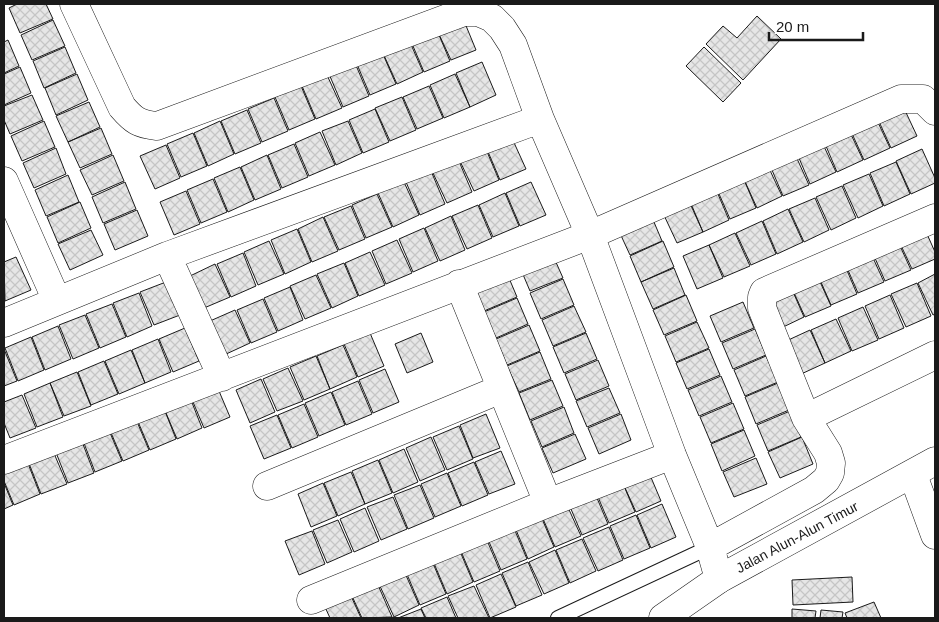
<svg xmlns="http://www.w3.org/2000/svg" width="939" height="622" viewBox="0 0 939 622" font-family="Arial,sans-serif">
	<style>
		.building { fill: url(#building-cross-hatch); stroke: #1a1a1a }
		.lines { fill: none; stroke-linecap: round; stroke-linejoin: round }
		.lane-casing { stroke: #1a1a1a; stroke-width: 16 }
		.street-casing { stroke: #1a1a1a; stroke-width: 29 }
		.secondary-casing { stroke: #1a1a1a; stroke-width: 29 }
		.lane { stroke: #fff; stroke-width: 14 }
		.street { stroke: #fff; stroke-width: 28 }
		.secondary { stroke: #fff; stroke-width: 28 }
		.labels { text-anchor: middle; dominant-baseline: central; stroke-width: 4; stroke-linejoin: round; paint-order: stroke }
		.street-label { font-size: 14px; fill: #1a1a1a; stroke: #fff }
	</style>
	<defs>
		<pattern id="building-cross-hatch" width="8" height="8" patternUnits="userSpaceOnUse" patternTransform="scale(1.25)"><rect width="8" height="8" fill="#e6e6e6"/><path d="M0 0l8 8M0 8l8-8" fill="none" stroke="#c5c5c5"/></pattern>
	</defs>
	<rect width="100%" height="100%" fill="#fff"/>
	<path class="building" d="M 17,4 L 46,4 L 53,19 L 20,33 L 9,8 Z
		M 462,16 L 476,50 L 451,60 L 436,28 Z
		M 757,16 L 781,39 L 743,80 L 706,44 L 723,26 L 737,38 Z
		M 53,20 L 65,46 L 32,60 L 21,35 Z
		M 436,28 L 450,61 L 424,72 L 410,39 Z
		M 8,40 L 19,66 L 4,73 L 4,42 Z
		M 409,40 L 423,72 L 397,84 L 382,51 Z
		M 65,47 L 76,73 L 44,88 L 33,61 Z
		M 704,47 L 741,83 L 723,102 L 686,66 Z
		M 382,52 L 396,84 L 370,95 L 356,62 Z
		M 482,62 L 496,95 L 470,107 L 456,73 Z
		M 355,63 L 369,96 L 343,107 L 329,74 Z
		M 20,67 L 31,93 L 4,105 L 4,74 Z
		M 77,74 L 88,100 L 56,115 L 45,88 Z
		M 455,74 L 470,107 L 444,118 L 430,85 Z
		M 327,75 L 342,108 L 316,119 L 302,86 Z
		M 301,86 L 315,119 L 289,130 L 275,97 Z
		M 429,86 L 443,118 L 417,129 L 403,97 Z
		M 32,95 L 43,120 L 10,134 L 4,120 L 4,106 Z
		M 402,97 L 416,130 L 390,141 L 375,108 Z
		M 274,98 L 288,131 L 262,142 L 248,109 Z
		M 89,102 L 100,127 L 68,142 L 56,116 Z
		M 902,104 L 917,136 L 891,148 L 876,115 Z
		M 375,109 L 389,142 L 363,153 L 349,120 Z
		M 247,110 L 261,143 L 235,154 L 221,121 Z
		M 875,116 L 890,148 L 864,160 L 849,127 Z
		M 44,121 L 55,147 L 22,161 L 11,136 Z
		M 220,121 L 234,154 L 208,166 L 194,133 Z
		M 348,121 L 362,153 L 336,165 L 322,131 Z
		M 101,128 L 112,154 L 80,168 L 68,142 Z
		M 848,128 L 863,160 L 837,172 L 823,139 Z
		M 320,132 L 335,165 L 309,176 L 295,143 Z
		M 193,133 L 207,166 L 181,177 L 167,144 Z
		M 511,136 L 526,169 L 500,180 L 486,147 Z
		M 821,140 L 836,172 L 810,184 L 796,151 Z
		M 294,144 L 308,177 L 282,188 L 268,155 Z
		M 166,145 L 180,178 L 155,189 L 140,156 Z
		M 485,147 L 499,180 L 474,191 L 459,159 Z
		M 56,148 L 66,174 L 34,188 L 23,163 Z
		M 922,149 L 935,178 L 935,183 L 911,194 L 896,161 Z
		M 794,152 L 809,185 L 783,196 L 769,163 Z
		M 113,155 L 124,181 L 92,195 L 80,170 Z
		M 267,155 L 281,189 L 255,200 L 241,167 Z
		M 458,159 L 472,192 L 447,203 L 432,171 Z
		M 896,162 L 910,194 L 884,206 L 870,173 Z
		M 767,164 L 782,196 L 757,208 L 742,175 Z
		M 240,167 L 254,200 L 228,212 L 214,178 Z
		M 431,171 L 445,204 L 420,215 L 406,182 Z
		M 869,174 L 883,206 L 858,218 L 843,185 Z
		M 68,175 L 79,202 L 46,216 L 35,190 Z
		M 742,175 L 756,208 L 730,219 L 716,187 Z
		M 213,179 L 227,212 L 201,223 L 187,190 Z
		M 125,182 L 136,209 L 103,223 L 92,197 Z
		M 404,182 L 419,215 L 393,227 L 378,193 Z
		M 531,182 L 546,215 L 520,226 L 506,193 Z
		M 842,186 L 856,218 L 831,230 L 816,197 Z
		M 715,187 L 729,220 L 703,232 L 689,199 Z
		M 186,191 L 200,224 L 174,235 L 160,202 Z
		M 505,193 L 519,226 L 493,237 L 479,205 Z
		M 377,194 L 392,227 L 366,238 L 352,205 Z
		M 815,198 L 829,230 L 804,242 L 789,209 Z
		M 688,199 L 703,232 L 677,243 L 662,211 Z
		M 80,202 L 91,228 L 58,243 L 47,217 Z
		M 478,205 L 492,238 L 467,249 L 452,216 Z
		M 351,206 L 365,239 L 339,250 L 324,217 Z
		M 788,209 L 803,242 L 777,254 L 763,221 Z
		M 137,210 L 148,236 L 115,250 L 104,224 Z
		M 651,215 L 662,241 L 630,255 L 618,229 Z
		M 451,216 L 465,250 L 440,261 L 425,228 Z
		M 323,217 L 338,251 L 312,262 L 298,229 Z
		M 762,221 L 776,254 L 751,265 L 736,233 Z
		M 923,225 L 935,252 L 935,259 L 912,269 L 897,237 Z
		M 424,228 L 438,261 L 413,272 L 399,239 Z
		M 297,229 L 311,262 L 285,274 L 271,240 Z
		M 91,230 L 103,255 L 70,270 L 58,244 Z
		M 735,233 L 750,266 L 724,277 L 709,245 Z
		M 896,237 L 911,270 L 885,281 L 871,249 Z
		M 397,240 L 412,273 L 386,284 L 372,251 Z
		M 269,241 L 284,274 L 258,285 L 244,252 Z
		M 663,241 L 674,267 L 641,282 L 630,256 Z
		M 709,245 L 723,278 L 697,289 L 683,256 Z
		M 869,249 L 884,282 L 858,293 L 844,261 Z
		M 551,251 L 563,278 L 530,291 L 519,265 Z
		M 370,252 L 385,285 L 359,296 L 345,263 Z
		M 243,253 L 256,286 L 231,297 L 217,264 Z
		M 16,257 L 31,290 L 5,301 L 4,262 Z
		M 843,261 L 857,294 L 831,305 L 817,273 Z
		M 344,263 L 358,296 L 332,308 L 317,274 Z
		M 215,264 L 230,297 L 204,308 L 190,276 Z
		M 674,268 L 685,295 L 653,309 L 641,282 Z
		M 506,271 L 517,297 L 484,311 L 473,285 Z
		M 816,273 L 831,306 L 805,317 L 790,284 Z
		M 935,274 L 935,314 L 933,315 L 918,283 Z
		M 316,275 L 331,308 L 305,319 L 290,286 Z
		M 563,279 L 574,305 L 541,319 L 530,293 Z
		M 166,282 L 180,315 L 154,325 L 140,292 Z
		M 917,283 L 931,316 L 906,327 L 891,294 Z
		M 790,285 L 804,317 L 779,329 L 764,296 Z
		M 290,287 L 303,320 L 278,331 L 264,298 Z
		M 139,293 L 152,326 L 127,337 L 113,303 Z
		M 686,295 L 697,321 L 664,335 L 653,310 Z
		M 890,295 L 904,328 L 879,339 L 865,306 Z
		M 517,298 L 528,324 L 496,338 L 484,312 Z
		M 263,299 L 277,332 L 251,343 L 237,310 Z
		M 743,302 L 754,328 L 721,342 L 710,316 Z
		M 112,304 L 126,337 L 100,348 L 86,314 Z
		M 574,306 L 586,332 L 553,346 L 542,320 Z
		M 863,307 L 878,340 L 852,351 L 838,318 Z
		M 235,310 L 250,343 L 224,355 L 210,321 Z
		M 85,315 L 99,348 L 73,359 L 59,325 Z
		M 836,319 L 851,351 L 825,363 L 811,330 Z
		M 697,322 L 709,348 L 676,362 L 665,336 Z
		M 529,325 L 540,351 L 507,365 L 496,339 Z
		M 58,326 L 71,359 L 45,370 L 32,337 Z
		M 185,328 L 199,361 L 173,372 L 159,339 Z
		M 755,329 L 766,355 L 733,369 L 722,343 Z
		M 810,330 L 825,363 L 799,375 L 784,342 Z
		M 370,333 L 384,366 L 358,377 L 344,344 Z
		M 421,333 L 433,362 L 407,373 L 395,344 Z
		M 586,333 L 597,359 L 564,373 L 553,347 Z
		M 31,337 L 44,370 L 18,381 L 5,348 Z
		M 158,339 L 171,372 L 145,383 L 132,350 Z
		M 343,345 L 357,377 L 330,389 L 317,356 Z
		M 4,349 L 17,381 L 4,386 Z
		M 709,349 L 720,375 L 687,389 L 676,363 Z
		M 131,350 L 145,383 L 119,394 L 105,361 Z
		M 540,352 L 551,379 L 519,392 L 507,366 Z
		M 316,356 L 330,389 L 304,400 L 290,367 Z
		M 766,356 L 778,382 L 745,396 L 734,370 Z
		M 598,360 L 609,386 L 576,400 L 565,374 Z
		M 104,361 L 118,394 L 91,405 L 78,372 Z
		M 288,368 L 303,401 L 277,411 L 263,379 Z
		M 385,369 L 399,402 L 373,413 L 359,380 Z
		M 77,372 L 91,406 L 64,416 L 50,383 Z
		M 721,376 L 732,402 L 699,416 L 688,390 Z
		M 261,379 L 275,412 L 250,423 L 236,390 Z
		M 552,380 L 563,406 L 530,420 L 519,393 Z
		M 358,381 L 372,414 L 346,425 L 332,392 Z
		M 50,383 L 63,417 L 37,427 L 24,394 Z
		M 778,383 L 789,410 L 756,424 L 745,397 Z
		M 216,384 L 230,417 L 204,428 L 190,395 Z
		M 609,388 L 620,413 L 587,427 L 576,401 Z
		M 331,392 L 345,425 L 319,436 L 305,403 Z
		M 22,395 L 36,428 L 10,438 L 4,423 L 4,402 Z
		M 189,395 L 202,428 L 177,439 L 163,406 Z
		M 733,403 L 744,429 L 711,443 L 700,417 Z
		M 304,404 L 318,437 L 292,448 L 278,415 Z
		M 163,406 L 176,439 L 150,450 L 136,417 Z
		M 564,407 L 574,433 L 542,447 L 531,421 Z
		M 790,411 L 801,437 L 768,451 L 757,425 Z
		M 486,414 L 500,448 L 473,458 L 460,425 Z
		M 621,414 L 631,440 L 599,454 L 588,428 Z
		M 277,415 L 291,448 L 264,459 L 250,426 Z
		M 135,417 L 149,450 L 123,461 L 109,428 Z
		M 459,426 L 473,459 L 447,470 L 433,437 Z
		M 108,428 L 122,461 L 95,472 L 82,438 Z
		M 744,430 L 755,456 L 722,471 L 711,444 Z
		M 575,434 L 586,459 L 553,473 L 542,448 Z
		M 431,437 L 445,470 L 420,481 L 406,448 Z
		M 802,437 L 813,464 L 780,478 L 768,452 Z
		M 81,439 L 94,473 L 68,483 L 55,450 Z
		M 404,449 L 418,482 L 393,493 L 379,460 Z
		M 53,451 L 67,484 L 41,494 L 28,461 Z
		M 501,451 L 515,484 L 489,494 L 475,462 Z
		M 756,458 L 767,484 L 734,497 L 723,472 Z
		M 378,460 L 392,493 L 365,504 L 352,471 Z
		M 27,461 L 40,494 L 14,505 L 4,481 L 4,471 Z
		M 474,462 L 488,495 L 462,506 L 448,473 Z
		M 647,468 L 661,501 L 636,512 L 621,479 Z
		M 351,472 L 365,504 L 338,516 L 324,483 Z
		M 447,473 L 461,506 L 435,517 L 421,484 Z
		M 621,479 L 635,512 L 609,523 L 595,490 Z
		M 4,483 L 13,505 L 4,509 Z
		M 323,483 L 337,516 L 311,527 L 298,494 Z
		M 420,485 L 434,518 L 408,529 L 394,495 Z
		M 594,491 L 608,524 L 582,535 L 568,502 Z
		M 393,497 L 407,529 L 381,540 L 367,507 Z
		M 566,503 L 581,536 L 555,547 L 541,514 Z
		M 662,504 L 676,537 L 651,548 L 637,515 Z
		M 365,508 L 379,541 L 354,552 L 340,519 Z
		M 540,514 L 554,547 L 528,559 L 514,525 Z
		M 636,515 L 650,548 L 624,559 L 610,526 Z
		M 338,520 L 352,552 L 327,563 L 313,530 Z
		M 513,526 L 527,559 L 501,570 L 487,537 Z
		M 609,527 L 623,560 L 598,571 L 583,538 Z
		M 312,531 L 325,564 L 299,575 L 285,541 Z
		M 486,538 L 500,571 L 474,582 L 460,549 Z
		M 582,539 L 596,571 L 570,583 L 556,550 Z
		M 459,549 L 473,582 L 447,594 L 433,561 Z
		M 555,550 L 569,583 L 544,594 L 529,562 Z
		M 432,561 L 446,594 L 420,605 L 406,572 Z
		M 528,562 L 542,595 L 516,606 L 502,573 Z
		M 405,573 L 419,605 L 394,617 L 379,584 Z
		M 501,574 L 516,607 L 490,618 L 476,585 Z
		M 852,577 L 853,602 L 793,605 L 792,580 Z
		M 378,585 L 392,617 L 362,618 L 352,596 Z
		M 474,586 L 489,618 L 458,618 L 448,596 Z
		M 351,596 L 361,618 L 330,618 L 325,607 Z
		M 447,597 L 456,618 L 426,618 L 421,608 Z
		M 874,602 L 881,618 L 847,618 L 845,613 Z
		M 421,609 L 425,618 L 398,618 Z
		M 792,609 L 816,611 L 815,618 L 792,618 Z
		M 821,610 L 843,612 L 842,618 L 820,618 Z"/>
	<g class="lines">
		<g class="lane-casing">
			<path id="lane" d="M 558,618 L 710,547"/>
		</g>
		<g class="street-casing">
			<path id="street" d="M 74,4 L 122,107 C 134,121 139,124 157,126 L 464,12 L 478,12 L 492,18 L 502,28 L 513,45 L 540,119 L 590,235 L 672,455 L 710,547 L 719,579
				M 4,181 L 57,301
				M 167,256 L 222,377
				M 459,284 L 548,503
				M 4,323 L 167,256 L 540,119
				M 806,418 L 935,355
				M 4,460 L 590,235 L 901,99 L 923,99 L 935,111
				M 913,475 L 935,535
				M 267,486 L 501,389
				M 710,547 L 814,490 L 826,480 L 830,473 L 831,463 L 828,453 L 806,418 L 762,308 L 762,297 L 764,292 L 935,218
				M 311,600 L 548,503 L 672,455"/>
		</g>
		<g class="secondary-casing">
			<path id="secondary" d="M 663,618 L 719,579 L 935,461"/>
		</g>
		<use href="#lane" class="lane"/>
		<use href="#street" class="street"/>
		<use href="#secondary" class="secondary"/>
	</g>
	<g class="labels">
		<g class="street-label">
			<text transform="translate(797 537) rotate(-28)">Jalan Alun-Alun Timur</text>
		</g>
	</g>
	<rect width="939" height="622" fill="none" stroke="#1a1a1a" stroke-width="10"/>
	<path d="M769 32v8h94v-8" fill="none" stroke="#1a1a1a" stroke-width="2.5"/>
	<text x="776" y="32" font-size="15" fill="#1a1a1a" stroke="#ffffff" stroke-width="4" paint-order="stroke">20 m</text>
</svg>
